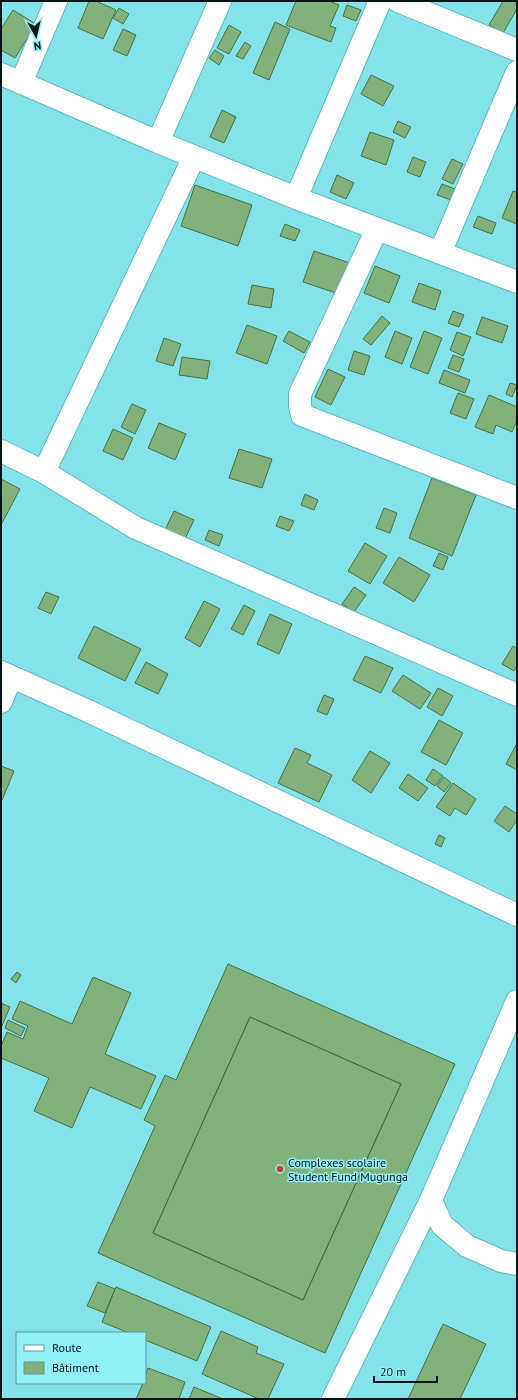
<svg xmlns="http://www.w3.org/2000/svg" width="518" height="1400" viewBox="0 0 518 1400" font-family="'PT Sans',sans-serif">
	<style>
		.building { fill: #82b17c; stroke: #467240; fill-rule: evenodd }
		.lines { fill: none; stroke-linecap: round; stroke-linejoin: round }
		.minor-casing { stroke: #59b8bf; stroke-width: 24 }
		.minor { stroke: #fff; stroke-width: 22 }
		.poi-dot { fill: #cb3b44; stroke: #91f0f7; stroke-width: 1.5 }
		.labels { text-anchor: middle; dominant-baseline: central; stroke-width: 3; stroke-linejoin: round; paint-order: stroke }
		.poi-label { font-size: 12px; fill: #021416; stroke: #91f0f7; text-anchor: start }
	</style>
	<rect width="100%" height="100%" fill="#84e3ea"/>
	<path class="building" d="M 89,1 L 96,1 L 116,10 L 103,39 L 78,28 Z
		M 296,1 L 329,1 L 339,5 L 330,26 L 336,28 L 331,42 L 286,25 Z
		M 503,1 L 515,1 L 517,2 L 517,9 L 503,33 L 489,25 Z
		M 347,5 L 361,10 L 356,21 L 343,16 Z
		M 119,8 L 129,14 L 123,24 L 113,18 Z
		M 13,10 L 36,24 L 15,58 L 1,50 L 1,29 Z
		M 275,22 L 290,29 L 269,80 L 253,73 Z
		M 229,25 L 241,32 L 229,54 L 217,48 Z
		M 123,29 L 136,35 L 127,56 L 113,50 Z
		M 245,42 L 251,46 L 243,59 L 236,56 Z
		M 215,50 L 224,56 L 219,65 L 209,58 Z
		M 371,75 L 394,86 L 383,106 L 361,94 Z
		M 222,110 L 236,117 L 224,143 L 210,137 Z
		M 398,121 L 411,127 L 405,138 L 393,132 Z
		M 370,132 L 394,140 L 386,165 L 361,156 Z
		M 413,157 L 426,162 L 420,177 L 407,172 Z
		M 452,159 L 463,164 L 453,184 L 442,179 Z
		M 337,175 L 354,183 L 346,199 L 330,192 Z
		M 442,184 L 455,189 L 451,200 L 437,195 Z
		M 195,185 L 252,205 L 238,246 L 181,226 Z
		M 513,191 L 517,192 L 517,224 L 502,218 Z
		M 478,216 L 496,223 L 492,234 L 473,227 Z
		M 285,224 L 300,230 L 295,241 L 280,236 Z
		M 314,251 L 353,264 L 342,295 L 303,282 Z
		M 375,266 L 400,276 L 389,303 L 364,293 Z
		M 419,283 L 441,291 L 435,310 L 412,302 Z
		M 252,285 L 274,289 L 271,308 L 248,304 Z
		M 453,311 L 464,315 L 459,327 L 448,323 Z
		M 382,316 L 390,323 L 371,345 L 363,339 Z
		M 482,317 L 508,326 L 502,343 L 476,334 Z
		M 247,325 L 277,336 L 267,364 L 236,353 Z
		M 289,331 L 310,342 L 304,353 L 283,341 Z
		M 395,331 L 412,338 L 402,364 L 385,357 Z
		M 424,331 L 442,338 L 428,374 L 410,367 Z
		M 457,332 L 471,337 L 463,356 L 450,350 Z
		M 164,338 L 181,344 L 173,366 L 156,361 Z
		M 354,351 L 370,356 L 364,375 L 348,370 Z
		M 453,355 L 464,359 L 459,372 L 448,368 Z
		M 182,357 L 210,361 L 207,379 L 179,375 Z
		M 328,369 L 345,377 L 331,405 L 315,397 Z
		M 444,370 L 470,380 L 465,393 L 439,383 Z
		M 510,383 L 517,385 L 512,397 L 506,394 Z
		M 458,393 L 474,399 L 466,419 L 450,413 Z
		M 489,395 L 517,407 L 517,420 L 512,432 L 496,425 L 493,434 L 475,427 Z
		M 132,404 L 146,410 L 135,434 L 121,427 Z
		M 159,423 L 186,434 L 175,460 L 148,448 Z
		M 113,429 L 133,438 L 123,460 L 103,451 Z
		M 239,449 L 272,459 L 262,488 L 229,478 Z
		M 432,478 L 476,495 L 452,556 L 409,538 Z
		M 1,479 L 20,489 L 1,525 Z
		M 305,494 L 318,500 L 314,510 L 301,505 Z
		M 384,508 L 397,513 L 390,533 L 376,528 Z
		M 174,511 L 194,520 L 185,539 L 165,530 Z
		M 280,516 L 294,521 L 289,531 L 276,526 Z
		M 209,530 L 223,535 L 219,546 L 205,540 Z
		M 365,543 L 387,556 L 370,584 L 348,571 Z
		M 439,553 L 448,557 L 443,570 L 433,566 Z
		M 399,557 L 430,575 L 414,602 L 383,583 Z
		M 354,587 L 366,595 L 354,612 L 342,604 Z
		M 46,592 L 59,597 L 51,614 L 38,608 Z
		M 204,601 L 220,609 L 200,647 L 185,638 Z
		M 244,605 L 255,611 L 243,635 L 231,629 Z
		M 270,614 L 292,624 L 279,654 L 257,644 Z
		M 94,626 L 141,649 L 125,681 L 78,658 Z
		M 513,646 L 517,649 L 517,666 L 514,671 L 502,664 Z
		M 365,656 L 393,668 L 381,693 L 353,680 Z
		M 146,662 L 168,674 L 158,694 L 135,683 Z
		M 403,675 L 431,693 L 420,709 L 392,691 Z
		M 438,688 L 453,696 L 442,716 L 427,707 Z
		M 324,695 L 334,699 L 327,715 L 317,711 Z
		M 439,720 L 463,733 L 446,765 L 421,752 Z
		M 517,743 L 517,770 L 506,764 Z
		M 295,748 L 311,755 L 307,763 L 332,775 L 319,802 L 278,783 Z
		M 370,751 L 390,763 L 371,793 L 352,780 Z
		M 1,766 L 14,771 L 2,800 L 1,800 Z
		M 433,769 L 443,776 L 435,786 L 426,780 Z
		M 408,774 L 428,788 L 418,801 L 399,788 Z
		M 444,777 L 451,783 L 444,792 L 437,786 Z
		M 453,783 L 476,799 L 466,815 L 455,808 L 450,816 L 436,807 Z
		M 505,806 L 517,814 L 517,820 L 509,832 L 494,821 Z
		M 439,835 L 445,838 L 441,847 L 435,844 Z
		M 228,964 L 455,1064 L 325,1353 L 98,1253 L 155,1126 L 144,1120 L 165,1075 L 176,1080 ZM 250,1017 L 401,1084 L 303,1300 L 153,1233 Z
		M 17,972 L 21,975 L 16,983 L 11,979 Z
		M 93,977 L 131,993 L 105,1054 L 156,1076 L 141,1109 L 90,1087 L 72,1128 L 34,1111 L 49,1078 L 1,1058 L 1,1046 L 7,1032 L 23,1039 L 28,1026 L 12,1019 L 20,1001 L 72,1024 Z
		M 1,1003 L 10,1007 L 1,1028 Z
		M 250,1017 L 401,1084 L 303,1300 L 153,1233 Z
		M 8,1020 L 25,1028 L 21,1036 L 5,1028 Z
		M 98,1282 L 115,1289 L 105,1313 L 87,1306 Z
		M 116,1287 L 211,1327 L 197,1361 L 145,1340 L 145,1333 L 129,1333 L 102,1322 Z
		M 443,1324 L 486,1344 L 460,1399 L 408,1399 Z
		M 221,1331 L 258,1347 L 256,1353 L 284,1364 L 268,1399 L 259,1399 L 202,1374 Z
		M 148,1368 L 185,1382 L 179,1399 L 136,1399 L 143,1383 L 145,1383 L 145,1377 Z
		M 194,1387 L 223,1399 L 189,1399 Z"/>
	<g class="lines">
		<g class="minor-casing">
			<path id="minor" d="M 398,1 L 517,50
				M 1,74 L 158,142 L 296,198 L 517,282
				M 21,83 L 56,1
				M 158,142 L 220,1
				M 296,198 L 380,1
				M 377,229 L 300,394 L 300,406 L 302,415 L 517,498
				M 440,253 L 517,72
				M 1,451 L 44,472 L 136,528 L 517,695
				M 44,472 L 194,157
				M 1,672 L 88,711 L 517,915
				M 1,702 L 11,677
				M 431,1200 L 442,1225 L 467,1246 L 501,1261 L 517,1264
				M 333,1399 L 431,1200 L 517,1001"/>
		</g>
		<use href="#minor" class="minor"/>
	</g>
	<circle class="poi-dot" cx="280" cy="1169" r="4"/>
	<g class="labels">
		<g class="poi-label">
			<text x="288" y="1162">Complexes scolaire<tspan x="288" dy="14">Student Fund Mugunga</tspan></text>
		</g>
	</g>
	<rect width="518" height="1400" fill="none" stroke="#021416" stroke-width="4"/>
	<rect x="16" y="1332" width="130" height="52" fill="#91f0f7" stroke="#58989d"/>
	<rect x="24" y="1345" width="20" height="6" fill="#ffffff" stroke="#58989d"/>
	<text x="52" y="1352" font-size="12" fill="#021416">Route</text>
	<rect x="24" y="1362" width="20" height="12" fill="#82b17c" stroke="#58989d"/>
	<text x="52" y="1372" font-size="12" fill="#021416">Bâtiment</text>
	<g transform="translate(36 36) rotate(172)" stroke="#91f0f7" stroke-width="3" paint-order="stroke">
	<path d="M0-3L7 15L0 10L-7 15Z" fill="#021416"/>
	<text y="-6" font-size="11" font-weight="bold" text-anchor="middle" fill="#021416">N</text>
	</g>
	<path d="M374 1376v6h63v-6" fill="none" stroke="#021416" stroke-width="2"/>
	<text x="380" y="1376" font-size="12" fill="#021416" stroke="#91f0f7" stroke-width="3" paint-order="stroke">20 m</text>
</svg>
